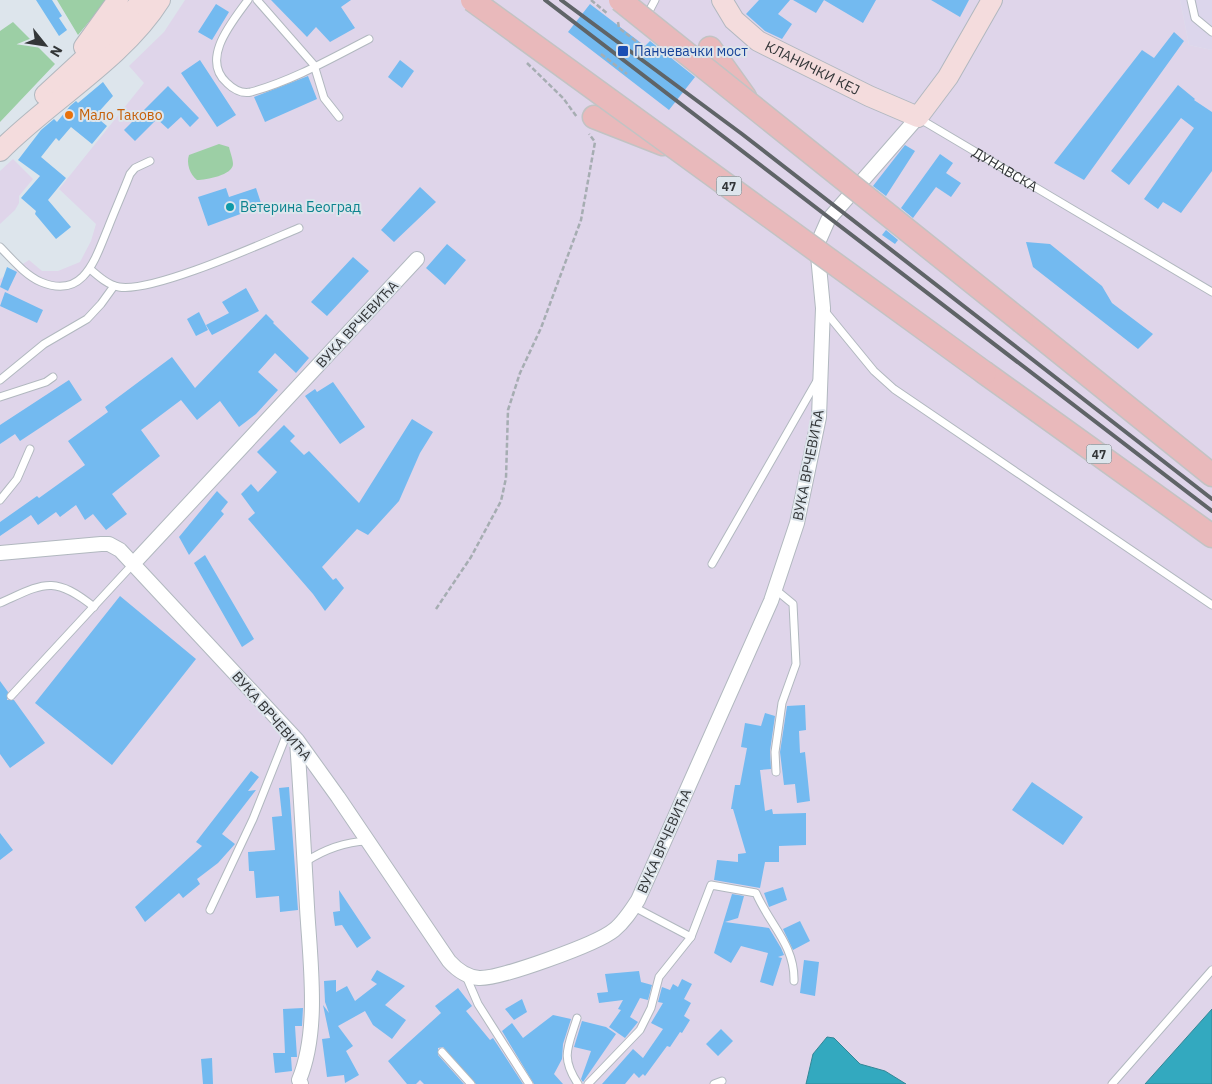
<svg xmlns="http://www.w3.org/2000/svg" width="1212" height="1084" viewBox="0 0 1212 1084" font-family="'IBM Plex Sans',sans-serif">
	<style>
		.commercial { fill: #dcd6ec }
		.industrial { fill: #dfd5ea }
		.green { fill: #9ccfa5 }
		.water { fill: #33a9bf; stroke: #338696 }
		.building { fill: #73baf0 }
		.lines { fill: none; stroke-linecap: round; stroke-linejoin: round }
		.lane-casing { stroke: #b1b8bf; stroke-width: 9 }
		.street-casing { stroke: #b1b8bf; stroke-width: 16 }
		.secondary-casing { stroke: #b1b8bf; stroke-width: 22 }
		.primary-casing { stroke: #c2c3c3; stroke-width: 25 }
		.path { stroke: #a6adb2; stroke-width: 2.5; stroke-dasharray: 5 2.5; stroke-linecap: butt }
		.lane { stroke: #fff; stroke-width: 7 }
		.street { stroke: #fff; stroke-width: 14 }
		.secondary { stroke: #f4dcdd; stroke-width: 20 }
		.primary { stroke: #e9b9bb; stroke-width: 22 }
		.rail { stroke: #5f6467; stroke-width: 4 }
		.primary-bridge-casing { stroke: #c2c3c3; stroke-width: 25; stroke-linecap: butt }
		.primary-bridge { stroke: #e9b9bb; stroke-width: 22 }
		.transit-dot { fill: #1a4fb4; stroke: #dde5ec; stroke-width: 2 }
		.food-dot { fill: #e8710a; stroke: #dde5ec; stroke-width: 2 }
		.culture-dot { fill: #0f9aa8; stroke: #dde5ec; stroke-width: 2 }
		.labels { text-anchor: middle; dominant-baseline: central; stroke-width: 4; stroke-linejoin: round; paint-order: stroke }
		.shield { fill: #dde5ec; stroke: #666a6e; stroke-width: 1 }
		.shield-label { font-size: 12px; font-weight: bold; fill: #333638 }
		.transit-label { font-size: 14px; fill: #164399; stroke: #dde5ec; text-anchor: start }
		.street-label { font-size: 14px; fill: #333638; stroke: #dde5ec }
		.food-label { font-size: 14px; fill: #c56008; stroke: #dde5ec; text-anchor: start }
		.culture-label { font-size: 14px; fill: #0d838f; stroke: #dde5ec; text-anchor: start }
	</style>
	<rect width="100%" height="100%" fill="#dde5ec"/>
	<path class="commercial" d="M 1180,0 L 1212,0 L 1212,50 L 1189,45 Z"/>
	<path class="industrial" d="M 185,0 L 1180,0 L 1189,45 L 1212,50 L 1212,1009 L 1145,1084 L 906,1084 L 885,1071 L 860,1064 L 834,1038 L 813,1054 L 806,1084 L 0,1084 L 0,279 L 29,260 L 42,271 L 58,271 L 80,262 L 91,241 L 96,224 L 59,189 L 144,83 L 129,66 L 164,32 Z
		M 13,159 L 33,179 L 19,196 L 19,203 L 15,210 L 0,224 L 0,171 Z"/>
	<path class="green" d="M 57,0 L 107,0 L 78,35 Z
		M 13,22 L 55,64 L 0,122 L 0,31 Z
		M 219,144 L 229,147 C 230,152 233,159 233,164 C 233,175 206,180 197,180 C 190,175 186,163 189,155 Z"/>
	<path class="water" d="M 1212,1009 L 1212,1084 L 1145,1084 Z
		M 827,1037 L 834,1038 L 860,1064 L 885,1071 L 906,1084 L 806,1084 L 813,1054 Z"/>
	<path class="building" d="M 36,0 L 52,0 L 62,16 L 59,18 L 67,30 L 59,36 Z
		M 271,0 L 351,0 L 341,7 L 355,28 L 330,42 L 316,27 L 307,37 Z
		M 759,0 L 790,0 L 778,14 L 792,24 L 782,39 L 765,31 L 746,14 Z
		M 793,0 L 876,0 L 863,23 L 824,0 L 816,13 Z
		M 931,0 L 969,0 L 960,17 Z
		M 216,4 L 229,12 L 212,40 L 198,32 Z
		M 590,4 L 645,46 L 650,41 L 695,77 L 669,110 L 568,32 Z
		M 1174,32 L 1184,41 L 1084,180 L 1054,163 L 1142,50 L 1154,58 Z
		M 200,60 L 236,115 L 217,127 L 181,73 Z
		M 400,60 L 414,71 L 402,88 L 388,77 Z
		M 308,76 L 317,99 L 265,122 L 254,97 Z
		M 103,82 L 113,96 L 95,116 L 107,126 L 92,144 L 71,127 L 59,141 L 56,138 L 41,157 L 66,178 L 48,200 L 71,227 L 56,239 L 35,214 L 36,211 L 21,198 L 40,176 L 18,160 L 41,130 L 54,119 L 57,122 L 70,106 L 76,101 L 78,103 Z
		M 1178,85 L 1195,99 L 1194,100 L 1212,112 L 1212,171 L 1181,213 L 1163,202 L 1158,209 L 1144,199 L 1194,128 L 1181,118 L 1129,185 L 1111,171 Z
		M 168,86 L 199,118 L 190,127 L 181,117 L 168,129 L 157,119 L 135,141 L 124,130 Z
		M 905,145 L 915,151 L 886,196 L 873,186 Z
		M 940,154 L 953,163 L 946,173 L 961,183 L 951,197 L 936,187 L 913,218 L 901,208 Z
		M 420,187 L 436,202 L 394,242 L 381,230 Z
		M 226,188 L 229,197 L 256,188 L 262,206 L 208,226 L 198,197 Z
		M 886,230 L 898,240 L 895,244 L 882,235 Z
		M 1026,242 L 1050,244 L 1102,286 L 1112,303 L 1153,334 L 1138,349 L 1033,267 Z
		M 447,244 L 466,260 L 445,285 L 426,268 Z
		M 353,257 L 369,271 L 327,316 L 311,302 Z
		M 7,267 L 17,272 L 8,291 L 0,287 Z
		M 246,288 L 259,311 L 212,335 L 206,325 L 229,313 L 222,302 Z
		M 5,292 L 43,310 L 37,323 L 0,306 Z
		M 199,312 L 208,330 L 196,336 L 187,319 Z
		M 266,314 L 274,322 L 273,323 L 309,358 L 296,373 L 275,353 L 258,372 L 278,390 L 256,414 L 239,427 L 220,401 L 197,420 L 181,400 L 141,430 L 160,456 L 112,494 L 127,514 L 106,530 L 93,514 L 85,520 L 76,505 L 60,517 L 56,512 L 38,525 L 31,515 L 0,536 L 0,522 L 37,496 L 39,498 L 85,465 L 68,441 L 108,412 L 105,407 L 172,357 L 195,388 Z
		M 69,380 L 82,400 L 20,441 L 15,434 L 0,444 L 0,425 Z
		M 333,382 L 365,427 L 340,444 L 305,396 L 315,389 L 317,392 Z
		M 412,419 L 433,432 L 420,453 L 399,501 L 368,535 L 357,529 L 322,567 L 333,580 L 336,578 L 344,588 L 325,611 L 313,594 L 248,519 L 255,513 L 241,494 L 251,484 L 258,492 L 277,472 L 257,452 L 284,425 L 295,436 L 290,441 L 304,455 L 309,451 L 359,503 Z
		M 217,491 L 228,502 L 221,511 L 224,514 L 189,555 L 179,537 Z
		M 205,555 L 254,639 L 242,647 L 194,563 Z
		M 120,596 L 196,659 L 112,765 L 35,703 Z
		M 0,681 L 8,692 L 7,700 L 14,700 L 45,743 L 10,768 L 0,754 Z
		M 805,705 L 806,730 L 799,731 L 800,753 L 805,752 L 810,801 L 797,803 L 795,784 L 784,785 L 780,752 L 787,706 Z
		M 765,713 L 775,716 L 770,751 L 771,769 L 760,770 L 765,811 L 772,809 L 773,814 L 806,813 L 806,845 L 779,846 L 779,862 L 765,862 L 760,888 L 714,880 L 717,860 L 738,862 L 738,854 L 746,853 L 733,809 L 731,809 L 735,785 L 740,785 L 747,748 L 741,747 L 745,723 L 761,726 Z
		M 251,771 L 259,777 L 248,791 L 256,790 L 222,834 L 235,844 L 218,863 L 197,879 L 200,884 L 183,898 L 179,893 L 145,922 L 135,907 L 202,846 L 196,842 Z
		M 1032,782 L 1083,817 L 1063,845 L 1012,810 Z
		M 289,787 L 298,910 L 280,912 L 279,896 L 256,898 L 254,871 L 249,871 L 248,852 L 275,850 L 272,817 L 282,816 L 279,788 Z
		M 0,833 L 13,850 L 0,860 Z
		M 783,887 L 787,900 L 769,907 L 764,893 Z
		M 339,890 L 371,938 L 357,948 L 342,925 L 335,926 L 333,912 L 340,911 Z
		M 732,894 L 744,896 L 738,918 L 725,922 L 769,928 L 781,948 L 784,955 L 778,957 L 782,958 L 773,986 L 760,982 L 768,953 L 741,946 L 731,963 L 714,953 Z
		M 800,921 L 810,941 L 793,950 L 783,929 Z
		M 804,960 L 819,962 L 815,996 L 800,993 Z
		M 377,970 L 405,986 L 385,1005 L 406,1020 L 392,1039 L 373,1025 L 365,1011 L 338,1026 L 353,1046 L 346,1051 L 359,1075 L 345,1083 L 344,1075 L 327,1077 L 322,1039 L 330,1038 L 323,1005 L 329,1013 L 325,1002 L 324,981 L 336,980 L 336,992 L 347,986 L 355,1001 L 377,984 L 371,980 Z
		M 639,971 L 641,982 L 652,985 L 648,1000 L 640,998 L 630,1017 L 638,1022 L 625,1038 L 609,1027 L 621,1010 L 618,1009 L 623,1000 L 599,1003 L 597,993 L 608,992 L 605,974 Z
		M 682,979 L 692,984 L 684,999 L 691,1003 L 684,1016 L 690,1020 L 682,1033 L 680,1032 L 670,1047 L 667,1046 L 645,1076 L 643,1074 L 639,1078 L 634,1073 L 625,1084 L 602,1084 L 633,1049 L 643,1058 L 663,1029 L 651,1023 L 663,1003 L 658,1002 L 662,987 L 670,990 L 673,984 L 678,987 Z
		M 458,988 L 472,1006 L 466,1011 L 490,1040 L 493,1038 L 523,1084 L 476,1084 L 443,1047 L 438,1048 L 438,1055 L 464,1084 L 424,1084 L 420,1080 L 416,1084 L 407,1084 L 388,1061 L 441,1013 L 435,1006 Z
		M 522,999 L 527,1012 L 514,1020 L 505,1009 Z
		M 303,1008 L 302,1026 L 295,1026 L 297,1057 L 291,1057 L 292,1071 L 275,1073 L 273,1053 L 285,1053 L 283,1009 Z
		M 553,1015 L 571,1019 L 563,1044 L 562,1059 L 554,1074 L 563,1084 L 534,1084 L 502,1031 L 512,1023 L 523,1038 Z
		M 582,1021 L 606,1027 L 616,1034 L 583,1082 L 581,1079 L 591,1051 L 574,1047 Z
		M 721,1029 L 733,1041 L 718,1056 L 706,1044 Z
		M 212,1058 L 213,1084 L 203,1084 L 201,1059 Z"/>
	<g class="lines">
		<g class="lane-casing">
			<g id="lane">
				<path d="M 248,0 C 232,22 200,59 227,83 C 233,89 242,94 251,92 C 292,81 332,58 369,39"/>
				<path d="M 257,0 L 314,65 L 324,98 L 339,117"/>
				<path d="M 1191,0 L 1195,18 L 1212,32"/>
				<path d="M 646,17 L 655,0"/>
				<path id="s1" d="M 920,119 L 1212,292"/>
				<path d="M 0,247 C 12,259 25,275 41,282 C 84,300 95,259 108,228 C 115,210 123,192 130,174 L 135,168 L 150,161"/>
				<path d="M 90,269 C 98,276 108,285 119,287 C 153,293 263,243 299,228"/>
				<path d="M 824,310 L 874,371 L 894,389 L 1212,605"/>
				<path d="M 0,380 L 44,344 L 87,319 L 101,304 L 114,286"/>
				<path d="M 0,397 L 46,382 L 53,377"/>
				<path d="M 0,500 L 17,479 L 30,449"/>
				<path d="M 712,564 L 818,379"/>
				<path d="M 776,590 L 793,604 L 796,664 L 782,703 L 775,752 L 776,772"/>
				<path d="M 0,603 C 43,584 53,574 94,607"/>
				<path d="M 11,696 L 133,564"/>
				<path d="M 305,862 C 325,849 344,842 367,841"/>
				<path d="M 634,907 L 691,937"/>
				<path d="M 210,910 L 253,819 L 288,731"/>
				<path d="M 466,976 L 478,1004 L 529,1084"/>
				<path d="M 577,1018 C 568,1047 560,1057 578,1084"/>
				<path d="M 442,1052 L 471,1084"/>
				<path d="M 588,1084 L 640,1030 L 651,1008 L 659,977 L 691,937 L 711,885 L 756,893 C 769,924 795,945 794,981"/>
				<path d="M 714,1084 L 722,1081"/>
				<path d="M 1112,1084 L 1212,970"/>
			</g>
		</g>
		<g class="street-casing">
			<path id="street" d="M 0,553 L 101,544 L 109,544 L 120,550 L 297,740 L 338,797 L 449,961 C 457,970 468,977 479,978 C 500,979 597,944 614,930 C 624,922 631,911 638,900 L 771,601 L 797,523 L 819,417 L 823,308 L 817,245 L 828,220 L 918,117
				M 133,564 L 417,259
				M 297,741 C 301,796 304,852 307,907 C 310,961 320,1030 299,1080 L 301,1084"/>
		</g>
		<g class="secondary-casing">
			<g id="secondary">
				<path id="s2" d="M 722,0 L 734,20 L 758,41 L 869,96 L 918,117 L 948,77 L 992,0"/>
				<path d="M 84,47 L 118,0"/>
				<path d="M 45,95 L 123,23 L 142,0"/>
				<path d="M 0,151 C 49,101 123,59 160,0"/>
			</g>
		</g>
		<g class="primary-casing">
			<path id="primary" d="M 710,48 L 745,97
				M 594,117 L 663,144
				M 1022,322 L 1212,475
				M 985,373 L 1212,536"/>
		</g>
		<path class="path" d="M 591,0 L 608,14
			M 618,22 L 619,28 L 646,49
			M 601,54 L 627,74
			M 527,63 L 563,98 L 577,117
			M 436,609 L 471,557 L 501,501 L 506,478 L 508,410 L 520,373 L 541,328 L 581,220 L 595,142 L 589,134"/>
		<use href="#lane" class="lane"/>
		<use href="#street" class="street"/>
		<use href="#secondary" class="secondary"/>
		<use href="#primary" class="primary"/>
		<path class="rail" d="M 545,0 L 1212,511
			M 561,0 L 742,134 L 1212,499"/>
		<g class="primary-bridge-casing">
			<path id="primary-bridge" d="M 472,0 L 985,373
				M 620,0 L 1022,322"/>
		</g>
		<use href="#primary-bridge" class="primary-bridge"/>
	</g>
	<rect class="transit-dot" x="617" y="45" width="12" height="12" rx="2.5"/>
	<circle class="food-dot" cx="69" cy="115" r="5"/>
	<circle class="culture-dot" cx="230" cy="207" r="5"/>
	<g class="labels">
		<g class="shield">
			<rect x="716.5" y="176.5" width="25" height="19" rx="4"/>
			<rect x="1086.5" y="444.5" width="25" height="19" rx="4"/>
		</g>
		<g class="shield-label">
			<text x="729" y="186">47</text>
			<text x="1099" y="454">47</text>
		</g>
		<g class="transit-label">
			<text x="634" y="51">Панчевачки мост</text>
		</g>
		<g class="street-label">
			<text stroke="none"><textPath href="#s2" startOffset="116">КЛАНИЧКИ КЕЈ</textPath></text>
			<text stroke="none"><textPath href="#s1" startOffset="99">ДУНАВСКА</textPath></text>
			<text transform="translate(357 324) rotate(-47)">ВУКА ВРЧЕВИЋА</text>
			<text transform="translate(808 465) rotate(-79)">ВУКА ВРЧЕВИЋА</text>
			<text transform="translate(272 716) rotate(49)">ВУКА ВРЧЕВИЋА</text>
			<text transform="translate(664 841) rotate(-66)">ВУКА ВРЧЕВИЋА</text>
		</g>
		<g class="food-label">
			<text x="79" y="115">Мало Таково</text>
		</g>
		<g class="culture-label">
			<text x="240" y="207">Ветерина Београд</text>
		</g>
	</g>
	<g transform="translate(45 45) rotate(120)" stroke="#dde5ec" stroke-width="4" paint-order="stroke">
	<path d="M0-4L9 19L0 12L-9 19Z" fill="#333638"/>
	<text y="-8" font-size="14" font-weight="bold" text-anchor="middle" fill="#333638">N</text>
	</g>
</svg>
